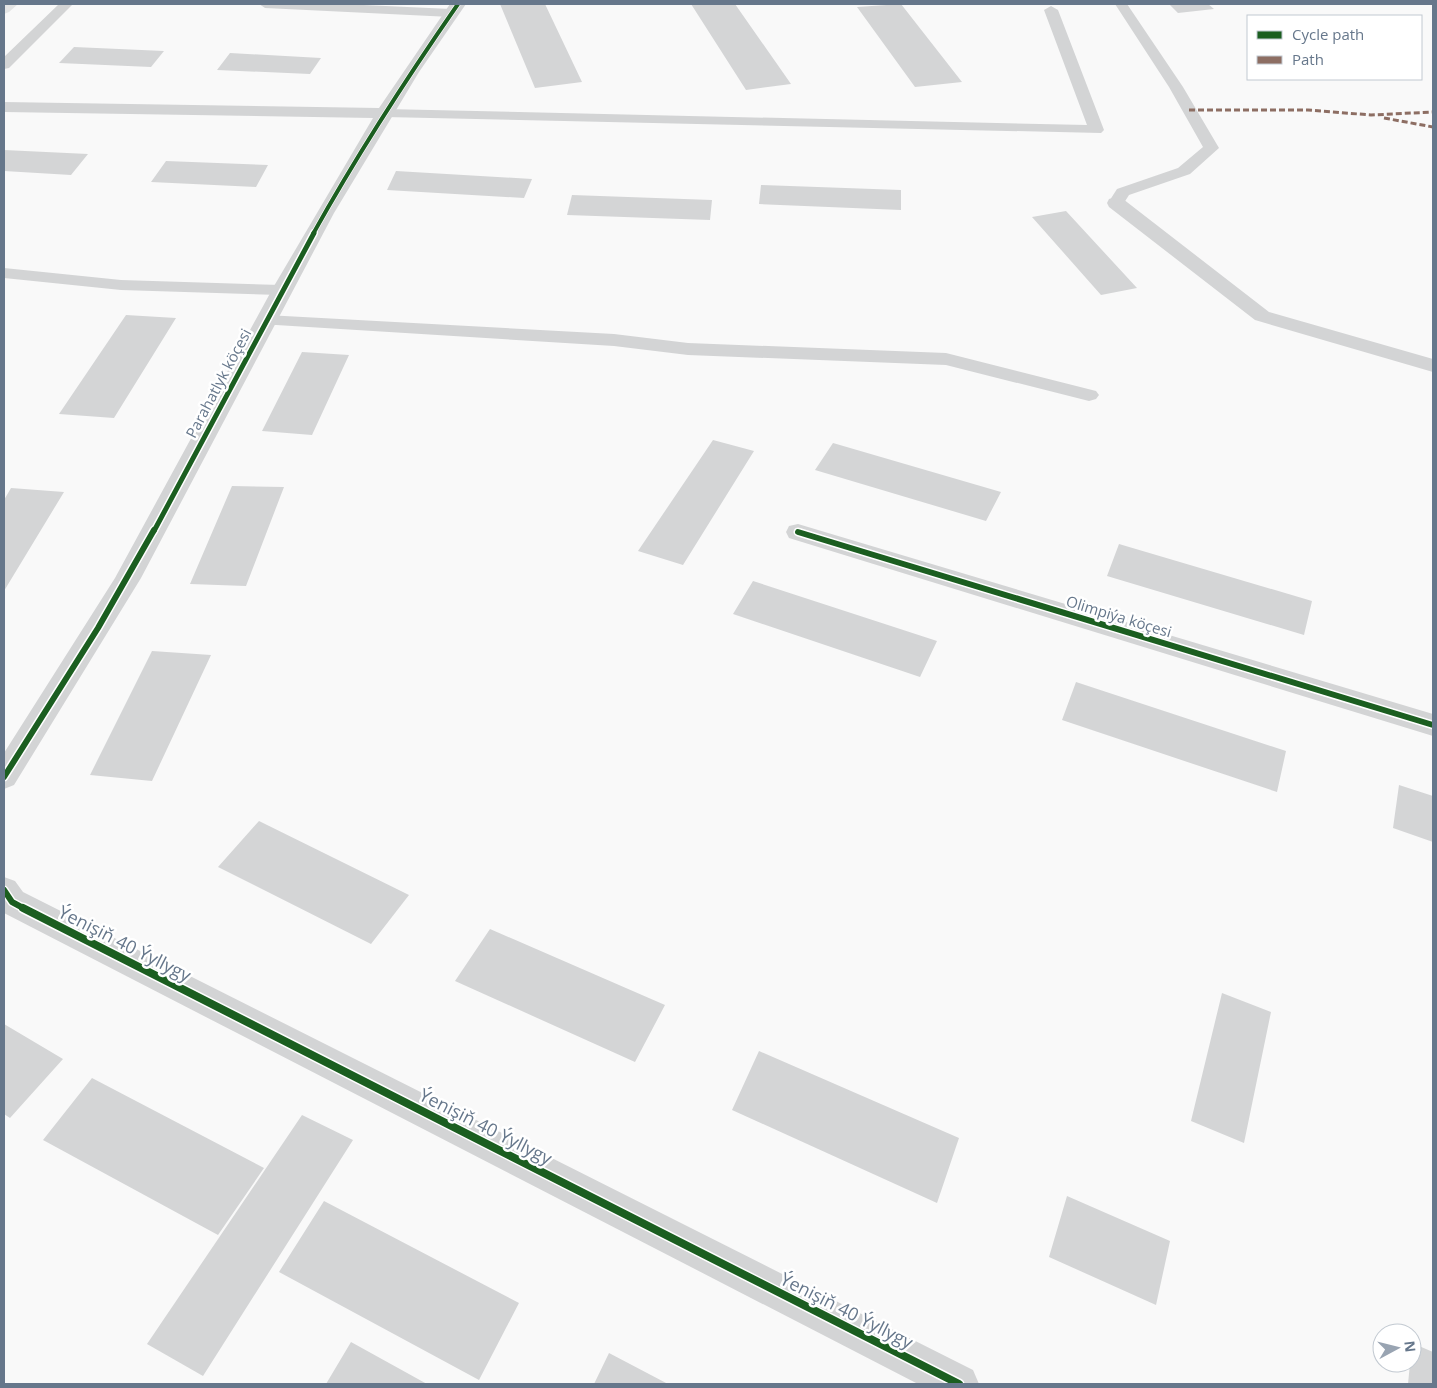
<svg xmlns="http://www.w3.org/2000/svg" width="1437" height="1388" viewBox="0 0 1437 1388" font-family="'Open Sans',sans-serif">
	<style>
		.building { fill: #d4d5d6 }
		.lines { fill: none; stroke-linecap: round; stroke-linejoin: round }
		.lane { fill: #d3d4d5; fill-rule: evenodd }
		.street { fill: #d3d4d5; fill-rule: evenodd }
		.secondary { fill: #e4e5e5; fill-rule: evenodd }
		.quiet { stroke: #8d6e63; stroke-width: 3; stroke-dasharray: 6 3; stroke-linecap: butt }
		.cycleway-far3-casing { stroke: #fff; stroke-width: 5.5 }
		.cycleway-far2-casing { stroke: #fff; stroke-width: 8 }
		.cycleway-far1-casing { stroke: #fff; stroke-width: 9 }
		.cycleway-casing { stroke: #fff; stroke-width: 11 }
		.cycleway-far3 { stroke: #1b5e20; stroke-width: 4 }
		.cycleway-far2 { stroke: #1b5e20; stroke-width: 5 }
		.cycleway-far1 { stroke: #1b5e20; stroke-width: 6 }
		.cycleway { stroke: #1b5e20; stroke-width: 8 }
		.labels { text-anchor: middle; dominant-baseline: central; stroke-width: 5; stroke-linejoin: round; paint-order: stroke }
		.street-label { font-size: 15px; fill: #66778b; stroke: #fff }
		.near-street-label { font-size: 18px; fill: #66778b; stroke: #fff }
	</style>
	<rect width="100%" height="100%" fill="#f9f9f9"/>
	<path class="building" d="M 500,4 L 545,4 L 582,82 L 535,88 Z
		M 691,4 L 735,4 L 791,84 L 746,90 Z
		M 901,4 L 962,82 L 915,87 L 857,7 Z
		M 1169,4 L 1208,4 L 1214,9 L 1178,13 Z
		M 74,47 L 164,51 L 151,67 L 59,63 Z
		M 230,53 L 321,58 L 310,74 L 217,70 Z
		M 4,150 L 88,154 L 71,175 L 4,171 Z
		M 166,161 L 268,165 L 256,187 L 151,182 Z
		M 396,171 L 532,179 L 524,198 L 387,190 Z
		M 761,185 L 901,190 L 901,210 L 759,204 Z
		M 572,195 L 712,200 L 710,220 L 567,215 Z
		M 1066,211 L 1137,288 L 1101,295 L 1032,217 Z
		M 126,315 L 176,318 L 114,418 L 59,414 Z
		M 302,352 L 349,355 L 312,435 L 262,431 Z
		M 713,440 L 754,451 L 683,565 L 638,551 Z
		M 833,443 L 1001,492 L 986,521 L 815,470 Z
		M 232,486 L 284,487 L 246,586 L 190,584 Z
		M 11,488 L 64,492 L 4,591 L 4,500 Z
		M 1119,544 L 1312,601 L 1304,635 L 1107,576 Z
		M 753,581 L 937,641 L 920,677 L 733,614 Z
		M 152,651 L 211,655 L 152,781 L 90,775 Z
		M 1076,682 L 1286,751 L 1277,792 L 1062,720 Z
		M 1399,785 L 1433,796 L 1433,842 L 1393,828 Z
		M 259,821 L 409,895 L 371,944 L 218,867 Z
		M 490,929 L 665,1005 L 635,1062 L 455,981 Z
		M 1222,993 L 1271,1012 L 1244,1143 L 1191,1121 Z
		M 4,1024 L 63,1059 L 10,1118 L 4,1114 Z
		M 759,1051 L 959,1138 L 937,1203 L 732,1110 Z
		M 92,1078 L 264,1168 L 218,1235 L 43,1140 Z
		M 302,1115 L 353,1140 L 203,1376 L 147,1344 Z
		M 1067,1196 L 1170,1241 L 1156,1305 L 1049,1257 Z
		M 324,1201 L 519,1303 L 479,1380 L 279,1272 Z
		M 351,1342 L 427,1384 L 326,1384 Z
		M 1412,1343 L 1433,1352 L 1433,1384 L 1408,1384 Z
		M 609,1353 L 668,1384 L 594,1384 Z"/>
	<g class="lines">
		<path class="lane" d="M 59,4 L 73,4 L 9,68 L 4,69 L 4,57 Z
			M 259,4 L 342,4 L 451,9 L 458,13 L 451,17 L 265,8 Z
			M 1115,4 L 1127,4 L 1183,87 L 1219,148 L 1190,174 L 1129,195 L 1122,206 L 1116,208 L 1108,203 L 1117,189 L 1178,168 L 1203,147 L 1169,87 Z
			M 1051,6 L 1058,10 L 1104,130 L 1101,133 L 385,117 L 378,113 L 385,109 L 1087,125 L 1044,10 Z
			M 4,268 L 121,280 L 281,285 L 287,286 L 290,290 L 287,294 L 281,295 L 121,290 L 4,278 Z
			M 266,315 L 614,334 L 688,343 L 946,353 L 1096,391 L 1099,395 L 1096,399 L 1089,401 L 946,365 L 688,355 L 614,346 L 260,324 L 257,320 L 260,316 Z"/>
		<path class="street" d="M 450,4 L 466,4 L 419,72 L 334,213 L 141,578 L 14,785 L 4,789 L 4,753 L 115,578 L 274,286 L 373,118 L 4,112 L 4,102 L 379,108 Z
			M 1116,197 L 1123,199 L 1269,312 L 1433,359 L 1433,372 L 1255,320 L 1109,207 L 1107,203 L 1109,199 Z
			M 798,524 L 1433,714 L 1433,736 L 789,538 L 786,532 L 789,526 Z
			M 4,877 L 15,881 L 23,892 L 973,1370 L 979,1384 L 918,1384 L 4,913 Z"/>
		<path class="secondary" d="M 4,4 L 18,4 L 9,12 L 4,14 Z"/>
		<path class="quiet" d="M 1189,110 L 1308,110 L 1371,115 L 1433,112
			M 1384,118 L 1433,127"/>
		<g class="cycleway-far3-casing">
			<path id="cycleway-far3" d="M 313,234 C 357,155 406,79 458,4"/>
		</g>
		<g class="cycleway-far2-casing">
			<path id="cycleway-far2" d="M 154,531 L 314,233"/>
		</g>
		<g class="cycleway-far1-casing">
			<path id="cycleway-far1" d="M 798,532 L 1433,725
				M 4,777 L 98,628 L 154,530
				M 4,890 L 12,902 L 25,909"/>
		</g>
		<g class="cycleway-casing">
			<path id="cycleway" d="M 23,908 L 959,1384"/>
		</g>
		<use href="#cycleway-far3" class="cycleway-far3"/>
		<use href="#cycleway-far2" class="cycleway-far2"/>
		<use href="#cycleway-far1" class="cycleway-far1"/>
		<use href="#cycleway" class="cycleway"/>
	</g>
	<g class="labels">
		<g class="street-label">
			<text transform="translate(218 383) rotate(-62)">Parahatlyk köçesi</text>
			<text transform="translate(1119 616) rotate(17)">Olimpiýa köçesi</text>
		</g>
		<g class="near-street-label">
			<text transform="translate(125 943) rotate(27)">Ýenişiň 40 Ýyllygy</text>
			<text transform="translate(486 1126) rotate(27)">Ýenişiň 40 Ýyllygy</text>
			<text transform="translate(847 1310) rotate(27)">Ýenişiň 40 Ýyllygy</text>
		</g>
	</g>
	<rect width="1437" height="1388" fill="none" stroke="#66778b" stroke-width="10"/>
	<rect x="1247" y="15" width="175" height="65" fill="#ffffff" stroke="#c2c9d1"/>
	<rect x="1257" y="31" width="25" height="8" fill="#1b5e20" stroke="#c2c9d1"/>
	<text x="1292" y="40" font-size="15" fill="#66778b">Cycle path</text>
	<rect x="1257" y="56" width="25" height="8" fill="#8d6e63" stroke="#c2c9d1"/>
	<text x="1292" y="65" font-size="15" fill="#66778b">Path</text>
	<g transform="translate(1397 1348) rotate(83)"><circle r="24" fill="#ffffff" stroke="#c2c9d1"/>
	<path d="M0-4L9 19L0 12L-9 19Z" fill="#99a4b2"/>
	<text y="-8" font-size="14" font-weight="bold" text-anchor="middle" fill="#66778b">N</text>
	</g>
</svg>
